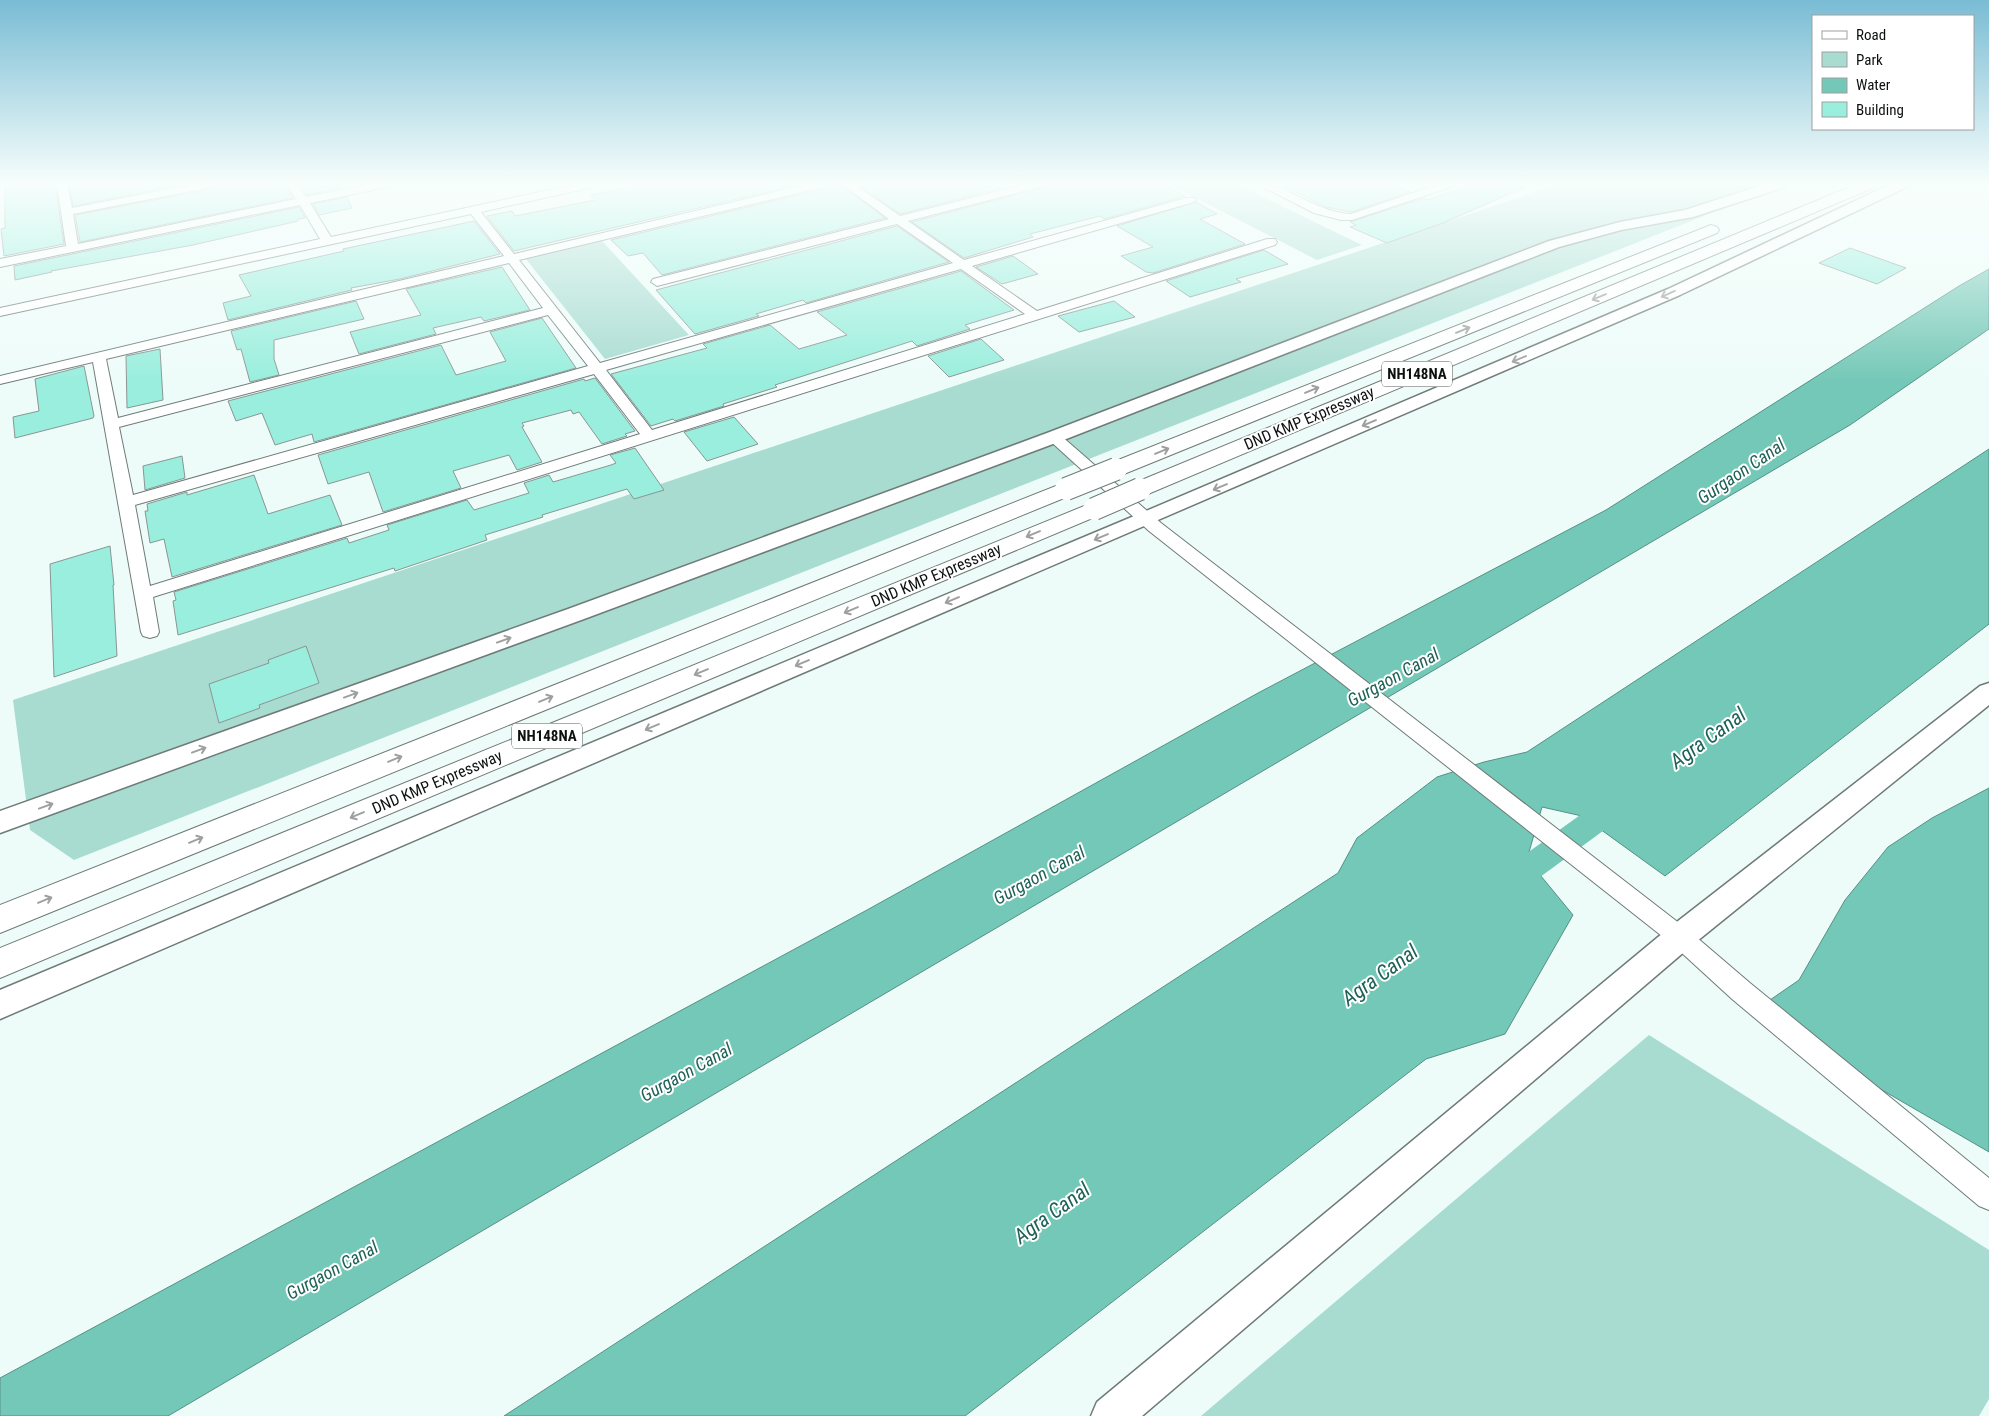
<svg xmlns="http://www.w3.org/2000/svg" width="1989" height="1416" viewBox="0 0 1989 1416" font-family="'Roboto Condensed',sans-serif">
	<style>
		.green { fill: #a8dcd1 }
		.water { fill: #74c8b7; stroke: #559185 }
		.lines { fill: none; stroke-linecap: round; stroke-linejoin: round }
		.canal { fill: #74c8b7; fill-rule: evenodd }
		.building { fill: #9ed; stroke: #8a9693 }
		.minor-casing { stroke: #6f7b78; stroke-width: 2 }
		.tertiary-casing { stroke: #6f7b78; stroke-width: 3 }
		.trunk-casing { stroke: #6f7b78; stroke-width: 2 }
		.minor { fill: #fff; fill-rule: evenodd }
		.tertiary { fill: #fff; fill-rule: evenodd }
		.trunk { fill: #fff; fill-rule: evenodd }
		.trunk-bridge-casing { stroke: #6f7b78; stroke-width: 24; stroke-linecap: butt }
		.trunk-bridge { stroke: #fff; stroke-width: 22 }
		.oneway { stroke: #9ea09f }
		.labels { text-anchor: middle; dominant-baseline: central; stroke-width: 4; stroke-linejoin: round; paint-order: stroke }
		.shield { fill: #fff; stroke: #555858; stroke-width: 1 }
		.shield-label { font-size: 15px; font-weight: bold; fill: #0c1110 }
		.street-label { font-size: 16px; fill: #0c1110; stroke: #fff }
		.water-label { font-size: 18px; font-style: italic; fill: #1e6257; stroke: #fff }
		.near-water-label { font-size: 21px; font-style: italic; fill: #1e6257; stroke: #fff }
	</style>
	<rect width="100%" height="100%" fill="#eefcf9"/>
	<path class="green" d="M 1169,184 L 1236,184 L 1362,245 L 1317,260 Z
		M 1560,184 L 1785,184 L 74,860 L 30,830 L 13,700 Z
		M 602,241 L 689,335 L 605,359 L 526,259 Z
		M 1649,1035 L 1989,1250 L 1989,1399 L 1979,1416 L 1201,1416 Z"/>
	<path class="water" d="M 1989,269 L 1989,329 L 1850,425 L 168,1416 L 0,1416 L 0,1378 L 867,910 L 1258,693 L 1606,510 L 1959,286 Z
		M 1989,449 L 1989,624 L 1665,876 L 1582,816 L 1542,807 L 1527,859 L 1573,915 L 1505,1034 L 1426,1059 L 965,1416 L 504,1416 L 1338,873 L 1357,838 L 1437,777 L 1484,762 L 1527,752 Z
		M 1989,788 L 1989,1152 L 1844,1068 L 1757,1009 L 1799,980 L 1845,900 L 1888,847 L 1932,818 Z"/>
	<g class="lines">
		<path class="canal" d="M 1622,789 L 1633,793 L 1637,801 L 1633,809 L 1514,896 L 1503,900 L 1492,896 L 1487,887 L 1492,878 L 1611,793 Z"/>
	</g>
	<path class="building" d="M 5,184 L 55,184 L 64,244 L 4,256 L 1,229 L 5,228 Z
		M 69,184 L 185,184 L 73,206 Z
		M 219,184 L 282,184 L 282,190 L 288,188 L 293,198 L 80,242 L 75,215 L 212,189 Z
		M 311,184 L 341,184 L 342,188 L 307,195 L 301,186 Z
		M 646,184 L 801,184 L 514,251 L 487,216 L 512,211 L 515,216 L 595,200 L 591,195 Z
		M 830,184 L 840,184 L 885,218 L 662,275 L 643,253 L 628,256 L 611,240 L 823,189 Z
		M 857,184 L 995,184 L 1001,188 L 900,214 Z
		M 1057,184 L 1163,184 L 1185,196 L 1104,219 L 1100,216 L 1030,234 L 1033,237 L 964,258 L 912,222 Z
		M 1280,184 L 1393,184 L 1410,192 L 1351,212 L 1326,207 Z
		M 1472,184 L 1532,184 L 1443,223 L 1387,243 L 1350,227 L 1356,225 L 1350,222 L 1424,198 L 1428,200 Z
		M 347,197 L 352,208 L 319,215 L 313,204 Z
		M 1196,202 L 1217,214 L 1200,219 L 1245,244 L 1153,273 L 1146,272 L 1121,256 L 1153,247 L 1117,226 Z
		M 299,207 L 305,218 L 298,219 L 298,221 L 193,245 L 51,271 L 52,272 L 15,280 L 14,266 Z
		M 474,221 L 500,254 L 400,279 L 351,288 L 352,290 L 228,320 L 223,303 L 251,296 L 239,275 L 344,251 L 343,249 Z
		M 897,226 L 949,262 L 806,303 L 803,300 L 756,314 L 759,316 L 695,334 L 656,290 Z
		M 1850,248 L 1906,268 L 1877,284 L 1819,263 Z
		M 1264,250 L 1288,264 L 1236,279 L 1241,282 L 1190,297 L 1166,281 Z
		M 1013,256 L 1038,274 L 1002,284 L 976,267 Z
		M 502,267 L 530,310 L 484,321 L 481,317 L 433,328 L 436,334 L 359,354 L 350,332 L 421,315 L 406,289 Z
		M 961,271 L 1014,310 L 965,325 L 970,329 L 917,346 L 912,341 L 775,385 L 777,387 L 723,404 L 724,406 L 675,421 L 673,419 L 651,426 L 611,374 L 707,348 L 703,344 L 770,325 L 799,349 L 847,335 L 817,312 Z
		M 356,301 L 364,319 L 274,340 L 274,359 L 279,375 L 250,382 L 241,349 L 237,350 L 231,331 Z
		M 1114,301 L 1135,317 L 1079,332 L 1058,316 Z
		M 542,318 L 576,368 L 314,442 L 312,434 L 275,445 L 262,413 L 236,421 L 228,401 L 441,345 L 456,375 L 506,361 L 490,332 Z
		M 981,339 L 1004,360 L 949,377 L 928,356 Z
		M 160,349 L 163,400 L 127,408 L 126,356 Z
		M 84,366 L 94,416 L 93,418 L 15,438 L 13,417 L 39,411 L 35,379 Z
		M 595,378 L 635,431 L 625,434 L 627,436 L 602,444 L 579,412 L 573,414 L 571,410 L 522,423 L 524,426 L 522,427 L 542,462 L 517,470 L 509,455 L 453,471 L 461,488 L 383,512 L 369,472 L 328,484 L 318,455 L 584,379 L 585,381 Z
		M 734,417 L 758,444 L 707,461 L 684,432 Z
		M 635,448 L 664,490 L 634,499 L 627,489 L 542,515 L 543,517 L 485,535 L 487,540 L 395,571 L 394,568 L 178,635 L 173,601 L 176,600 L 174,592 L 347,538 L 349,543 L 389,530 L 387,525 L 467,500 L 474,510 L 529,493 L 524,483 L 549,475 L 553,482 L 611,465 L 616,463 L 610,455 Z
		M 182,456 L 185,478 L 145,490 L 143,466 Z
		M 254,475 L 268,514 L 330,495 L 342,525 L 172,577 L 164,539 L 150,543 L 145,511 L 148,511 L 147,504 L 187,492 L 187,495 Z
		M 110,546 L 114,585 L 113,585 L 117,656 L 54,677 L 50,564 Z
		M 306,646 L 319,683 L 259,705 L 260,708 L 219,723 L 209,684 L 269,663 L 268,660 Z"/>
	<g class="lines">
		<g class="minor-casing">
			<path id="minor" d="M 57,184 L 67,184 L 72,208 L 195,184 L 217,184 L 212,187 L 73,214 L 78,244 L 296,199 L 287,184 L 297,184 L 306,197 L 372,184 L 393,184 L 388,187 L 310,203 L 331,237 L 577,184 L 598,184 L 593,187 L 481,212 L 514,254 L 809,184 L 828,184 L 823,187 L 519,260 L 600,363 L 953,263 L 897,224 L 657,286 L 651,282 L 653,279 L 889,219 L 842,184 L 854,184 L 900,216 L 1026,184 L 1044,184 L 1043,186 L 908,221 L 964,260 L 1186,198 L 1194,198 L 1196,200 L 1194,202 L 972,266 L 1037,311 L 1267,239 L 1275,239 L 1277,242 L 1275,245 L 153,597 L 159,632 L 157,636 L 150,638 L 143,636 L 141,632 L 93,362 L 0,384 L 0,376 L 504,256 L 471,214 L 0,316 L 0,308 L 320,239 L 300,205 L 0,267 L 0,259 L 66,246 ZM 509,263 L 543,308 L 118,418 L 106,359 ZM 961,269 L 1025,314 L 652,430 L 606,370 ZM 548,315 L 588,366 L 133,495 L 119,427 ZM 594,374 L 640,434 L 150,586 L 135,505 Z
				M 1257,184 C 1289,184 1314,212 1351,214 L 1439,184 L 1455,184 L 1454,186 L 1352,220 L 1341,220 L 1314,213 Z
				M 1054,432 L 1059,434 L 1161,523 L 1688,930 L 1750,983 L 1989,1178 L 1989,1210 L 1979,1206 L 1732,999 L 1672,944 L 1149,531 L 1049,440 L 1046,437 L 1049,434 Z"/>
		</g>
		<g class="tertiary-casing">
			<path id="tertiary" d="M 1766,184 L 1787,184 L 1785,187 L 1693,217 L 1621,230 L 1559,247 L 1061,441 L 584,619 L 0,833 L 0,811 L 568,609 L 1047,433 L 1549,241 L 1620,222 L 1685,210 Z
				M 1891,184 L 1909,184 L 1907,187 L 1680,295 L 0,1019 L 0,990 L 1139,514 L 1668,289 Z
				M 1989,683 L 1989,705 L 1691,946 L 1142,1416 L 1091,1416 L 1097,1402 L 1669,928 L 1980,686 Z"/>
		</g>
		<g class="trunk-casing">
			<path id="trunk" d="M 1857,184 L 1877,184 L 1875,187 L 1148,494 L 1140,496 L 1132,494 L 1129,489 L 1132,484 Z
				M 1711,225 L 1717,227 L 1719,230 L 1717,233 L 1124,474 L 1116,476 L 1108,474 L 1105,469 L 1108,464 Z
				M 1066,482 L 1074,484 L 1077,489 L 1074,494 L 0,933 L 0,905 Z
				M 1094,502 L 1102,504 L 1105,509 L 1102,514 L 0,978 L 0,948 Z"/>
		</g>
		<use href="#minor" class="minor"/>
		<use href="#tertiary" class="tertiary"/>
		<use href="#trunk" class="trunk"/>
		<g class="trunk-bridge-casing">
			<path id="trunk-bridge" d="M 1066,489 L 1116,469
				M 1094,509 L 1140,489"/>
		</g>
		<use href="#trunk-bridge" class="trunk-bridge"/>
	</g>
	<defs><path id="oneway-shaft" d="M-6 0H5M1.5-3L5.5 0L1.5 3" fill="none" stroke-width="1.6" stroke-linecap="round" stroke-linejoin="round" transform="scale(1.25)"/></defs>
	<g class="oneway">
		<use href="#oneway-shaft" transform="translate(1668 294) rotate(156)"/>
		<use href="#oneway-shaft" transform="translate(1599 297) rotate(157)"/>
		<use href="#oneway-shaft" transform="translate(1463 330) rotate(-22)"/>
		<use href="#oneway-shaft" transform="translate(1519 359) rotate(157)"/>
		<use href="#oneway-shaft" transform="translate(1312 390) rotate(-22)"/>
		<use href="#oneway-shaft" transform="translate(1369 423) rotate(157)"/>
		<use href="#oneway-shaft" transform="translate(1162 451) rotate(-22)"/>
		<use href="#oneway-shaft" transform="translate(1220 487) rotate(157)"/>
		<use href="#oneway-shaft" transform="translate(1033 534) rotate(157)"/>
		<use href="#oneway-shaft" transform="translate(1101 537) rotate(157)"/>
		<use href="#oneway-shaft" transform="translate(952 600) rotate(157)"/>
		<use href="#oneway-shaft" transform="translate(851 610) rotate(157)"/>
		<use href="#oneway-shaft" transform="translate(504 640) rotate(-20)"/>
		<use href="#oneway-shaft" transform="translate(802 663) rotate(157)"/>
		<use href="#oneway-shaft" transform="translate(701 672) rotate(157)"/>
		<use href="#oneway-shaft" transform="translate(351 695) rotate(-20)"/>
		<use href="#oneway-shaft" transform="translate(546 699) rotate(-22)"/>
		<use href="#oneway-shaft" transform="translate(652 727) rotate(157)"/>
		<use href="#oneway-shaft" transform="translate(199 750) rotate(-20)"/>
		<use href="#oneway-shaft" transform="translate(395 759) rotate(-22)"/>
		<use href="#oneway-shaft" transform="translate(46 806) rotate(-20)"/>
		<use href="#oneway-shaft" transform="translate(357 815) rotate(157)"/>
		<use href="#oneway-shaft" transform="translate(196 840) rotate(-22)"/>
		<use href="#oneway-shaft" transform="translate(45 900) rotate(-22)"/>
	</g>
	<linearGradient id="sky" x2="0" y2="1"><stop stop-color="#79bcd4"/><stop offset="0.48" stop-color="#f7fefc"/><stop offset="1" stop-color="#f7fefc" stop-opacity="0"/></linearGradient>
	<rect width="1989" height="382" fill="url(#sky)"/>
	<g class="labels">
		<g class="shield">
			<rect x="1382" y="361.5" width="70" height="25" rx="4"/>
			<rect x="512" y="723.5" width="70" height="25" rx="4"/>
		</g>
		<g class="shield-label">
			<text x="1417" y="374">NH148NA</text>
			<text x="547" y="736">NH148NA</text>
		</g>
		<g class="street-label">
			<text transform="translate(1309 418) rotate(-23)">DND KMP Expressway</text>
			<text transform="translate(936 575) rotate(-23)">DND KMP Expressway</text>
			<text transform="translate(437 782) rotate(-23)">DND KMP Expressway</text>
		</g>
		<g class="water-label">
			<text transform="translate(1741 471) rotate(-34)">Gurgaon Canal</text>
			<text transform="translate(1393 677) rotate(-29)">Gurgaon Canal</text>
			<text transform="translate(1039 875) rotate(-29)">Gurgaon Canal</text>
			<text transform="translate(686 1072) rotate(-29)">Gurgaon Canal</text>
			<text transform="translate(332 1270) rotate(-29)">Gurgaon Canal</text>
		</g>
		<g class="near-water-label">
			<text transform="translate(1708 738) rotate(-36)">Agra Canal</text>
			<text transform="translate(1380 975) rotate(-36)">Agra Canal</text>
			<text transform="translate(1052 1213) rotate(-36)">Agra Canal</text>
		</g>
	</g>
	<rect x="1812" y="15" width="162" height="115" fill="#ffffff" stroke="#9ea09f"/>
	<rect x="1822" y="31" width="25" height="8" fill="#ffffff" stroke="#9ea09f"/>
	<text x="1856" y="40" font-size="15" fill="#0c1110">Road</text>
	<rect x="1822" y="52" width="25" height="15" fill="#a8dcd1" stroke="#9ea09f"/>
	<text x="1856" y="65" font-size="15" fill="#0c1110">Park</text>
	<rect x="1822" y="78" width="25" height="15" fill="#74c8b7" stroke="#9ea09f"/>
	<text x="1856" y="90" font-size="15" fill="#0c1110">Water</text>
	<rect x="1822" y="102" width="25" height="15" fill="#99eedd" stroke="#9ea09f"/>
	<text x="1856" y="115" font-size="15" fill="#0c1110">Building</text>
</svg>
